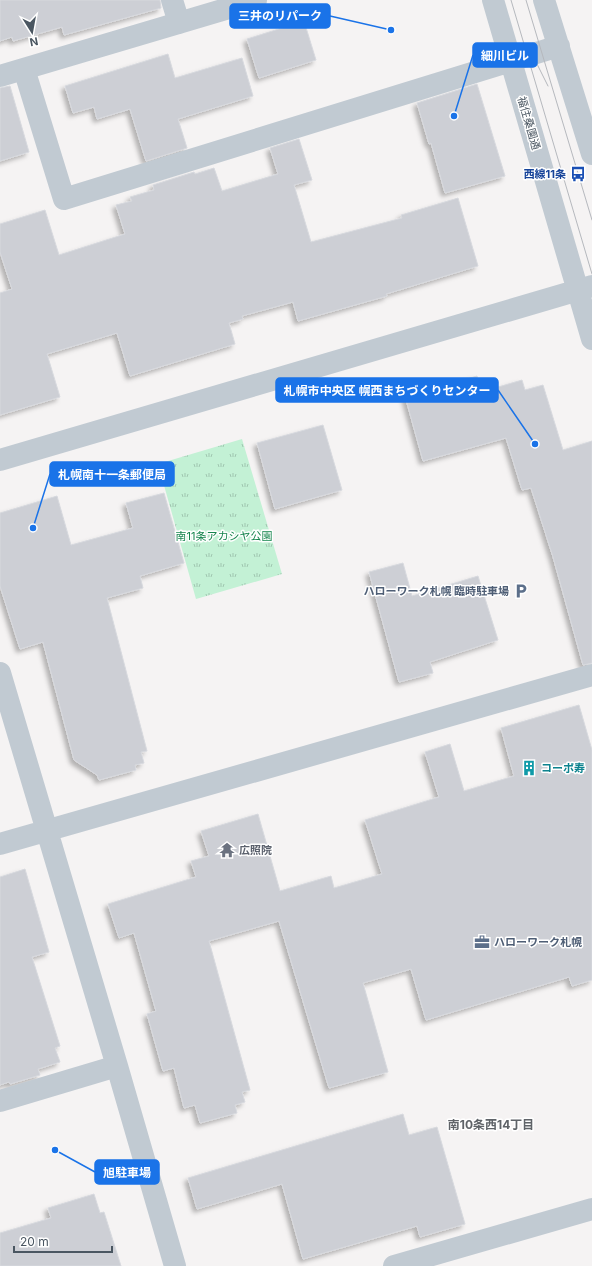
<svg xmlns="http://www.w3.org/2000/svg" width="592" height="1266" viewBox="0 0 592 1266" font-family="Inter,'Noto Sans JP',sans-serif">
	<style>
		.park { fill: url(#park-tufts) }
		.building { fill: #cdcfd5; stroke: #d7d9de; filter: url(#shadow) }
		.lines { fill: none; stroke-linecap: round; stroke-linejoin: round }
		.minor { stroke: #c1cad2; stroke-width: 22 }
		.tram { stroke: #b5b8bd; stroke-width: 1 }
		.labels { text-anchor: middle; dominant-baseline: central; stroke-width: 3; stroke-linejoin: round; paint-order: stroke }
		.street-label { font-size: 11px; fill: #4a5661; stroke: #fff }
		.transit-label { font-size: 11px; font-weight: bold; fill: #164399; stroke: #fff; text-anchor: end }
		.park-label { font-size: 11px; fill: #17864f; stroke: #fff }
		.service-label { font-size: 11px; font-weight: bold; fill: #4e5e75; stroke: #fff; text-anchor: end }
		.culture-label { font-size: 11px; font-weight: bold; fill: #0d838f; stroke: #fff; text-anchor: start }
		.worship-label { font-size: 11px; font-weight: bold; fill: #5b616d; stroke: #fff; text-anchor: start }
		.neighbourhood-label { font-size: 12px; font-weight: bold; fill: #5f6368; stroke: #fff }
		.leader { fill: none; stroke: #1a73e8; stroke-width: 1.5 }
		.callout-dot { fill: #1a73e8; stroke: #fff; stroke-width: 1.5 }
		.callout { fill: #1a73e8; stroke: #1a73e8; stroke-width: 1.5 }
		.callout-label { font-size: 12px; text-anchor: middle; font-weight: bold; fill: #fff }
	</style>
	<defs>
		<pattern id="park-tufts" width="24" height="20" patternUnits="userSpaceOnUse"><rect width="24" height="20" fill="#c3f1d5"/><path d="M3 7l-1-3M5 7V3M7 7l1-3M15 17l-1-3M17 17v-4M19 17l1-3" fill="none" stroke="#a0c6b0"/></pattern>
		<filter id="shadow"><feDropShadow dx="-3.5" dy="3.5" stdDeviation="2" flood-color="#0004"/></filter>
	</defs>
	<rect width="100%" height="100%" fill="#f5f3f3"/>
	<path class="park" d="M 242,439 L 282,574 L 196,599 L 158,464 Z"/>
	<path class="building" d="M 0,0 L 160,0 L 161,8 L 64,35 L 62,27 L 13,41 L 12,37 L 0,41 Z
		M 304,21 L 316,60 L 259,78 L 247,39 Z
		M 168,54 L 175,78 L 242,58 L 253,96 L 178,119 L 187,148 L 146,161 L 130,109 L 97,119 L 94,107 L 73,113 L 65,86 Z
		M 477,84 L 505,176 L 445,193 L 431,143 L 429,144 L 417,103 Z
		M 10,86 L 29,152 L 0,161 L 0,88 Z
		M 299,139 L 312,180 L 294,185 L 311,242 L 402,218 L 401,215 L 458,198 L 478,266 L 386,294 L 387,296 L 298,321 L 293,302 L 242,316 L 243,319 L 229,323 L 235,344 L 130,376 L 117,333 L 47,354 L 60,397 L 0,415 L 0,293 L 12,289 L 0,252 L 0,224 L 45,210 L 59,255 L 125,234 L 116,205 L 132,201 L 130,197 L 154,190 L 153,185 L 194,172 L 195,174 L 214,168 L 222,191 L 278,174 L 270,148 Z
		M 477,376 L 481,392 L 522,380 L 525,390 L 543,385 L 563,450 L 592,441 L 592,663 L 583,665 L 553,557 L 531,488 L 522,490 L 506,438 L 423,461 L 405,396 Z
		M 323,425 L 342,490 L 275,509 L 257,443 Z
		M 164,493 L 184,563 L 140,576 L 143,588 L 107,598 L 147,751 L 141,752 L 144,763 L 135,765 L 136,770 L 99,780 L 97,775 L 74,760 L 43,642 L 20,649 L 0,586 L 0,513 L 57,496 L 71,545 L 133,528 L 126,503 Z
		M 403,563 L 412,596 L 478,576 L 498,640 L 430,662 L 433,673 L 399,682 L 369,572 Z
		M 579,705 L 592,750 L 592,980 L 572,986 L 569,977 L 426,1020 L 411,969 L 363,983 L 388,1072 L 329,1088 L 279,921 L 209,941 L 250,1090 L 242,1092 L 245,1102 L 235,1105 L 237,1113 L 200,1123 L 195,1105 L 184,1108 L 174,1068 L 163,1071 L 147,1014 L 156,1011 L 134,933 L 119,938 L 108,904 L 196,877 L 191,861 L 209,856 L 201,831 L 258,814 L 280,891 L 331,876 L 334,888 L 382,874 L 365,820 L 439,797 L 425,752 L 450,744 L 464,791 L 514,776 L 501,728 Z
		M 25,869 L 49,952 L 32,957 L 60,1046 L 55,1048 L 60,1062 L 38,1069 L 40,1075 L 10,1084 L 9,1082 L 0,1085 L 0,877 Z
		M 403,1114 L 409,1135 L 437,1127 L 465,1224 L 420,1237 L 417,1226 L 303,1259 L 282,1184 L 197,1209 L 188,1178 Z
		M 94,1194 L 100,1213 L 104,1212 L 121,1266 L 0,1266 L 0,1233 L 51,1218 L 48,1208 Z"/>
	<g class="lines">
		<path class="minor" d="M 172,0 L 179,23
			M 493,0 L 592,339
			M 544,0 L 592,154
			M 24,69 L 64,199 L 559,46
			M 0,76 L 256,0
			M 0,460 L 592,286
			M 0,673 L 117,1066 L 175,1266
			M 0,844 L 592,675
			M 0,1101 L 117,1066
			M 394,1266 L 592,1209"/>
		<path class="tram" d="M 511,0 L 592,274
			M 526,0 L 592,220
			M 532,54 L 548,86"/>
	</g>
	<defs>
		<g id="bus-bare" transform="scale(1.2)"><path d="M-5-6H5V4H4V6H2V4H-2V6H-4V4H-5ZM-3.5-4V0h7V-4ZM-3.5 1.2v1.5H-2V1.2ZM2 1.2v1.5H3.5V1.2Z" fill="#1a4fb4" stroke="#fff" stroke-width="2.5" paint-order="stroke"/></g>
		<g id="parking-bare" transform="scale(1.2)"><path d="M-3.5-5.5H1a3.5 3.5 0 0 1 0 7H-1V5.5H-3.5ZM-1-3.4V-.6H.8a1.4 1.4 0 0 0 0-2.8Z" fill="#5c6f8a" stroke="#fff" stroke-width="2.5" paint-order="stroke"/></g>
		<g id="building-bare" transform="scale(1.2)"><path d="M-4-6H4V6H1V3H-1V6H-4ZM-2.5-4.3h1.7v1.8h-1.7ZM.8-4.3h1.7v1.8H.8ZM-2.5-1h1.7V.8h-1.7ZM.8-1h1.7V.8H.8Z" fill="#0f9aa8" stroke="#fff" stroke-width="2.5" paint-order="stroke"/></g>
		<g id="temple-bare" transform="scale(1.2)"><path d="M0-6L5-2H3V0L6.5 2.5H4V6H1.5V3h-3V6H-4V2.5H-6.5L-3 0V-2H-5Z" fill="#6b7280" stroke="#fff" stroke-width="2.5" paint-order="stroke"/></g>
		<g id="office-bare" transform="scale(1.2)"><path d="M-6-3h4V-5.5h4V-3h4V5H-6ZM-1-4.5V-3h2v-1.5ZM-6 0V1H6V0Z" fill="#5c6f8a" stroke="#fff" stroke-width="2.5" paint-order="stroke"/></g>
	</defs>
	<g fill-rule="evenodd">
		<use href="#bus-bare" x="578" y="174"/>
		<use href="#parking-bare" x="521" y="591"/>
		<use href="#building-bare" x="529" y="768"/>
		<use href="#temple-bare" x="227" y="850"/>
		<use href="#office-bare" x="482" y="942"/>
	</g>
	<g class="labels">
		<g class="street-label">
			<text transform="translate(529 123) rotate(74)">福住桑園通</text>
		</g>
		<g class="transit-label">
			<text x="566" y="174">西線11条</text>
		</g>
		<g class="park-label">
			<text x="224" y="536">南11条アカシヤ公園</text>
		</g>
		<g class="service-label">
			<text x="509" y="591">ハローワーク札幌 臨時駐車場</text>
			<text x="494" y="942" text-anchor="start">ハローワーク札幌</text>
		</g>
		<g class="culture-label">
			<text x="541" y="768">コーポ寿</text>
		</g>
		<g class="worship-label">
			<text x="239" y="850">広照院</text>
		</g>
		<g class="neighbourhood-label">
			<text x="491" y="1124">南10条西14丁目</text>
		</g>
	</g>
	<path class="leader" d="M391 30L330 16M454 116L473 55M535 444L498 390M33 528L50 474M55 1150L95 1172"/>
	<g class="callout-dot">
		<circle cx="391" cy="30" r="4"/>
		<circle cx="454" cy="116" r="4"/>
		<circle cx="535" cy="444" r="4"/>
		<circle cx="33" cy="528" r="4"/>
		<circle cx="55" cy="1150" r="4"/>
	</g>
	<g class="callout">
		<rect x="230" y="4" width="100" height="24" rx="4"/>
		<rect x="473" y="43" width="64" height="24" rx="4"/>
		<rect x="276" y="378" width="222" height="24" rx="4"/>
		<rect x="50" y="462" width="124" height="24" rx="4"/>
		<rect x="95" y="1160" width="64" height="24" rx="4"/>
	</g>
	<g class="callout-label">
		<text x="280" y="20">三井のリパーク</text>
		<text x="505" y="60">細川ビル</text>
		<text x="387" y="395">札幌市中央区 幌西まちづくりセンター</text>
		<text x="112" y="479">札幌南十一条郵便局</text>
		<text x="127" y="1177">旭駐車場</text>
	</g>
	<g transform="translate(32 32) rotate(169)" stroke="#ffffff" stroke-width="3" paint-order="stroke">
	<path d="M0-3L7 15L0 10L-7 15Z" fill="#4a5661"/>
	<text y="-6" font-size="11" font-weight="bold" text-anchor="middle" fill="#4a5661">N</text>
	</g>
	<path d="M14 1246v6h98v-6" fill="none" stroke="#4a5661" stroke-width="2"/>
	<text x="20" y="1246" font-size="12" fill="#4a5661" stroke="#ffffff" stroke-width="3" paint-order="stroke">20 m</text>
</svg>
